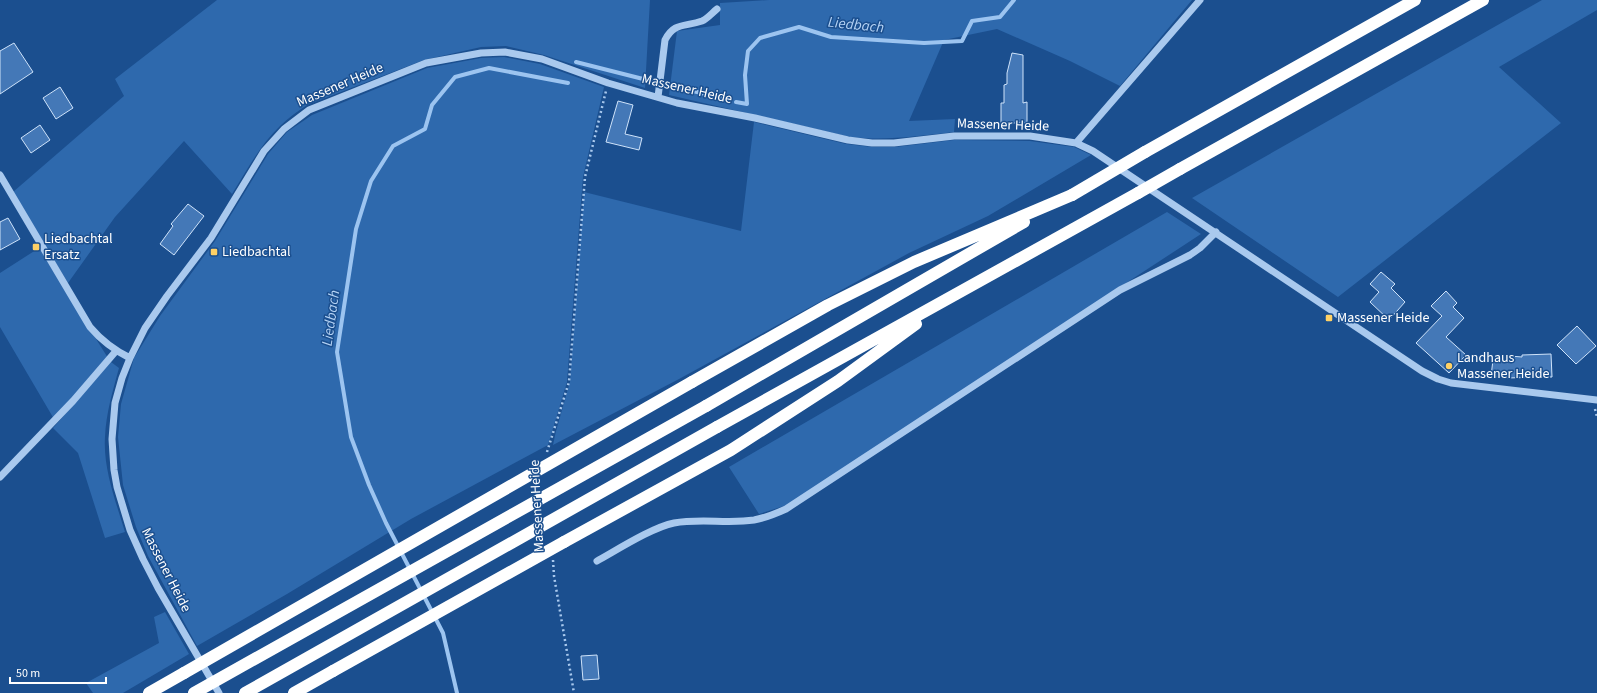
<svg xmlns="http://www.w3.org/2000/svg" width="1597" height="693" viewBox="0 0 1597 693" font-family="'Source Sans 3',sans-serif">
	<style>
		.green { fill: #2e69ad }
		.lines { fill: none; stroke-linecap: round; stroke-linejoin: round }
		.stream { stroke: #9cc4f0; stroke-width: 4 }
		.building { fill: #4478b7; stroke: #cfe3fa }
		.path { stroke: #a9c9ee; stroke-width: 2.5; stroke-dasharray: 2 3; stroke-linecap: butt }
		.minor { stroke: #a9c9ee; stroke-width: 7 }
		.highway { stroke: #fff; stroke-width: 12 }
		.highway-bridge { stroke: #fff; stroke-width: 12 }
		.poi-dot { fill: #ffd166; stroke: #1b4f8f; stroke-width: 1.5 }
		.labels { text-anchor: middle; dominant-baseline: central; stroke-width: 3; stroke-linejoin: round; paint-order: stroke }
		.street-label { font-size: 14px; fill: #fff; stroke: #1b4f8f }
		.poi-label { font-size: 14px; fill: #fff; stroke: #1b4f8f; text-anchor: start }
		.water-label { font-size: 15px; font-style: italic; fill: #b5d3f5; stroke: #1b4f8f }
	</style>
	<rect width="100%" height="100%" fill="#1b4f8f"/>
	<path class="green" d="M 217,0 L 650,0 L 645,88 L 544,55 L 506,46 L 481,47 L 424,60 L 307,105 C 298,111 288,118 280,126 C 260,145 247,170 232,194 L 184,141 L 115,217 L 68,283 L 13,192 L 124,96 L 115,79 Z
		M 769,0 L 1192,0 L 1120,86 L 1070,61 L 997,29 L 944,40 L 909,121 L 955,119 L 954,132 C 919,136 886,141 850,137 L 669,95 L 677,31 L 720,25 L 720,3 Z
		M 1542,0 L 1597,0 L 1597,10 L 1499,67 L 1561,123 L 1338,297 L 1192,198 Z
		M 504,57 L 540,64 L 604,87 L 583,177 L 567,382 L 548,445 L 411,519 L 287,594 L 197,646 L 148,556 L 136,527 L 123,485 L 118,437 L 121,404 L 134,358 L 160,316 L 215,241 L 268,154 L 287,132 L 312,115 L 427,68 L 481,58 Z
		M 754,122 L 846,144 L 872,147 L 895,147 L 954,140 L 1030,141 L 1074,147 L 1091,155 L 988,216 L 909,253 L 679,379 L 553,445 L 556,431 L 570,382 L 584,192 L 741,231 Z
		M 1167,212 L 1201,234 L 787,505 L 759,514 L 729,467 Z
		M 39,248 L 108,358 L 54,419 L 0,327 L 0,273 Z
		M 111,362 L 119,368 C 113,390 106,413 105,437 C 103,469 116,502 125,532 L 105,538 L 78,453 L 53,428 Z
		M 165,612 L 189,654 L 123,693 L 93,693 L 86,683 L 159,643 L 154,617 Z"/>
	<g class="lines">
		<path class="stream" d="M 576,62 L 651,81
			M 664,84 L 726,99
			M 736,102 L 747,104 L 745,75 L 748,51 L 760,38 L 799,27 L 831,37 L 924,43 L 962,41 L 972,21 L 1000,17 L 1014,0
			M 457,693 L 443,633 L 386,523 L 369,485 L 351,437 L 337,352 L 356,229 L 371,181 L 393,146 L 425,129 L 432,105 L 455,77 L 489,68 L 568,83"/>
	</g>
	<path class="building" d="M 14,43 L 33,72 L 0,94 L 0,51 Z
		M 1012,53 L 1023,55 L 1023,103 L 1027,102 L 1027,123 L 1001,123 L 1001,103 L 1004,103 L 1004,85 L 1007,84 L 1007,73 Z
		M 60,87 L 73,108 L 56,119 L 43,98 Z
		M 618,101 L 633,105 L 625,134 L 642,138 L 639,150 L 606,142 Z
		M 40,125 L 50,140 L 31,153 L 21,138 Z
		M 188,204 L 204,216 L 174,255 L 160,244 L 173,226 L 171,224 Z
		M 8,218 L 20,239 L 0,250 L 0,222 Z
		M 1381,272 L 1395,284 L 1391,288 L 1405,302 L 1389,320 L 1370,302 L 1379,292 L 1370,284 Z
		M 1446,291 L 1457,303 L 1453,307 L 1464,318 L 1446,337 L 1466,355 L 1449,373 L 1416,343 L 1442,316 L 1431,306 Z
		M 1577,326 L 1596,346 L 1576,364 L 1557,345 Z
		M 1551,354 L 1552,377 L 1505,378 L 1491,376 L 1493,360 L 1508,363 L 1510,356 L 1522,357 L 1522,355 Z
		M 597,655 L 599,679 L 583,680 L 581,656 Z"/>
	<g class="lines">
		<path class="path" d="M 1595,409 L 1597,417
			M 547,452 L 569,382 L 585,177 L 606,91
			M 553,560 L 554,576 L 574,693"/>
		<path class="minor" d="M 658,97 L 665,40 C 674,22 685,27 702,21 C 707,19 712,13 717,9
			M 1076,143 L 1200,0
			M 0,175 L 90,327 C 101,340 114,350 130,358
			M 0,477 L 73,401 L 116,351
			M 597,561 C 617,550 653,527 674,523 C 700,518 728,524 754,520 C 765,518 775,514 786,509 L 1120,290 L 1190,255 L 1200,248 L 1216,232
			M 219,693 L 158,588 L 143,559 L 130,530 L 117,487 L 114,470 L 112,439 L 115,403 L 122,378 L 130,358 L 145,328 L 167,296 L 211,238 L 264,151 L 284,129 L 309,110 L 426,63 L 481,53 L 505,52 L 542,59 L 608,83 L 677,103 L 755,118 L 848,140 L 872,143 L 894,143 L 954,136 L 1030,136 L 1076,143 L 1093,151 L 1422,371 L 1438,379 L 1451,383 L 1597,400"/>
		<path class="highway" d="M 1145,152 L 1415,0
			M 1180,169 L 1483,0
			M 692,382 L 828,305 L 914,262 L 1072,195
			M 706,406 L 1024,222
			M 717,427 L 1138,193
			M 564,542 L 731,450 L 838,381 L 916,324
			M 149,693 L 184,673
			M 294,693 L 333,671"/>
		<path class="highway-bridge" d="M 1138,193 L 1180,169
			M 1072,195 L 1145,152
			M 333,671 L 564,542
			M 184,673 L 692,382
			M 194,693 L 706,406
			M 245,693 L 717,427"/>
	</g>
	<g class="poi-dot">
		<rect x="32" y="243" width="8" height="8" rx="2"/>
		<rect x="210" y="248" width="8" height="8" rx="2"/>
		<rect x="1325" y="314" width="8" height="8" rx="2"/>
		<circle cx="1449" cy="366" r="4"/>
	</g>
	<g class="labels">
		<g class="street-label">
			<text transform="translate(340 85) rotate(-23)">Massener Heide</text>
			<text transform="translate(687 89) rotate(13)">Massener Heide</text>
			<text transform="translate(1003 125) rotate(2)">Massener Heide</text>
			<text transform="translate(537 506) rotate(-93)">Massener Heide</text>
			<text transform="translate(166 570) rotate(63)">Massener Heide</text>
		</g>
		<g class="poi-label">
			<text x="44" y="239">Liedbachtal<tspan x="44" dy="16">Ersatz</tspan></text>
			<text x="222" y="252">Liedbachtal</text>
			<text x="1337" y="318">Massener Heide</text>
			<text x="1457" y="358">Landhaus<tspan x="1457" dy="16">Massener Heide</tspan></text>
		</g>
		<g class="water-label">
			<text transform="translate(856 25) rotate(6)">Liedbach</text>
			<text transform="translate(331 318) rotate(-82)">Liedbach</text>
		</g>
	</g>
	<path d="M10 677v6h96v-6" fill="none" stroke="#ffffff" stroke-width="2"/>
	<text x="16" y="677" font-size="12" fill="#ffffff" stroke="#1b4f8f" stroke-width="3" paint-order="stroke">50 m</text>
</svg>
